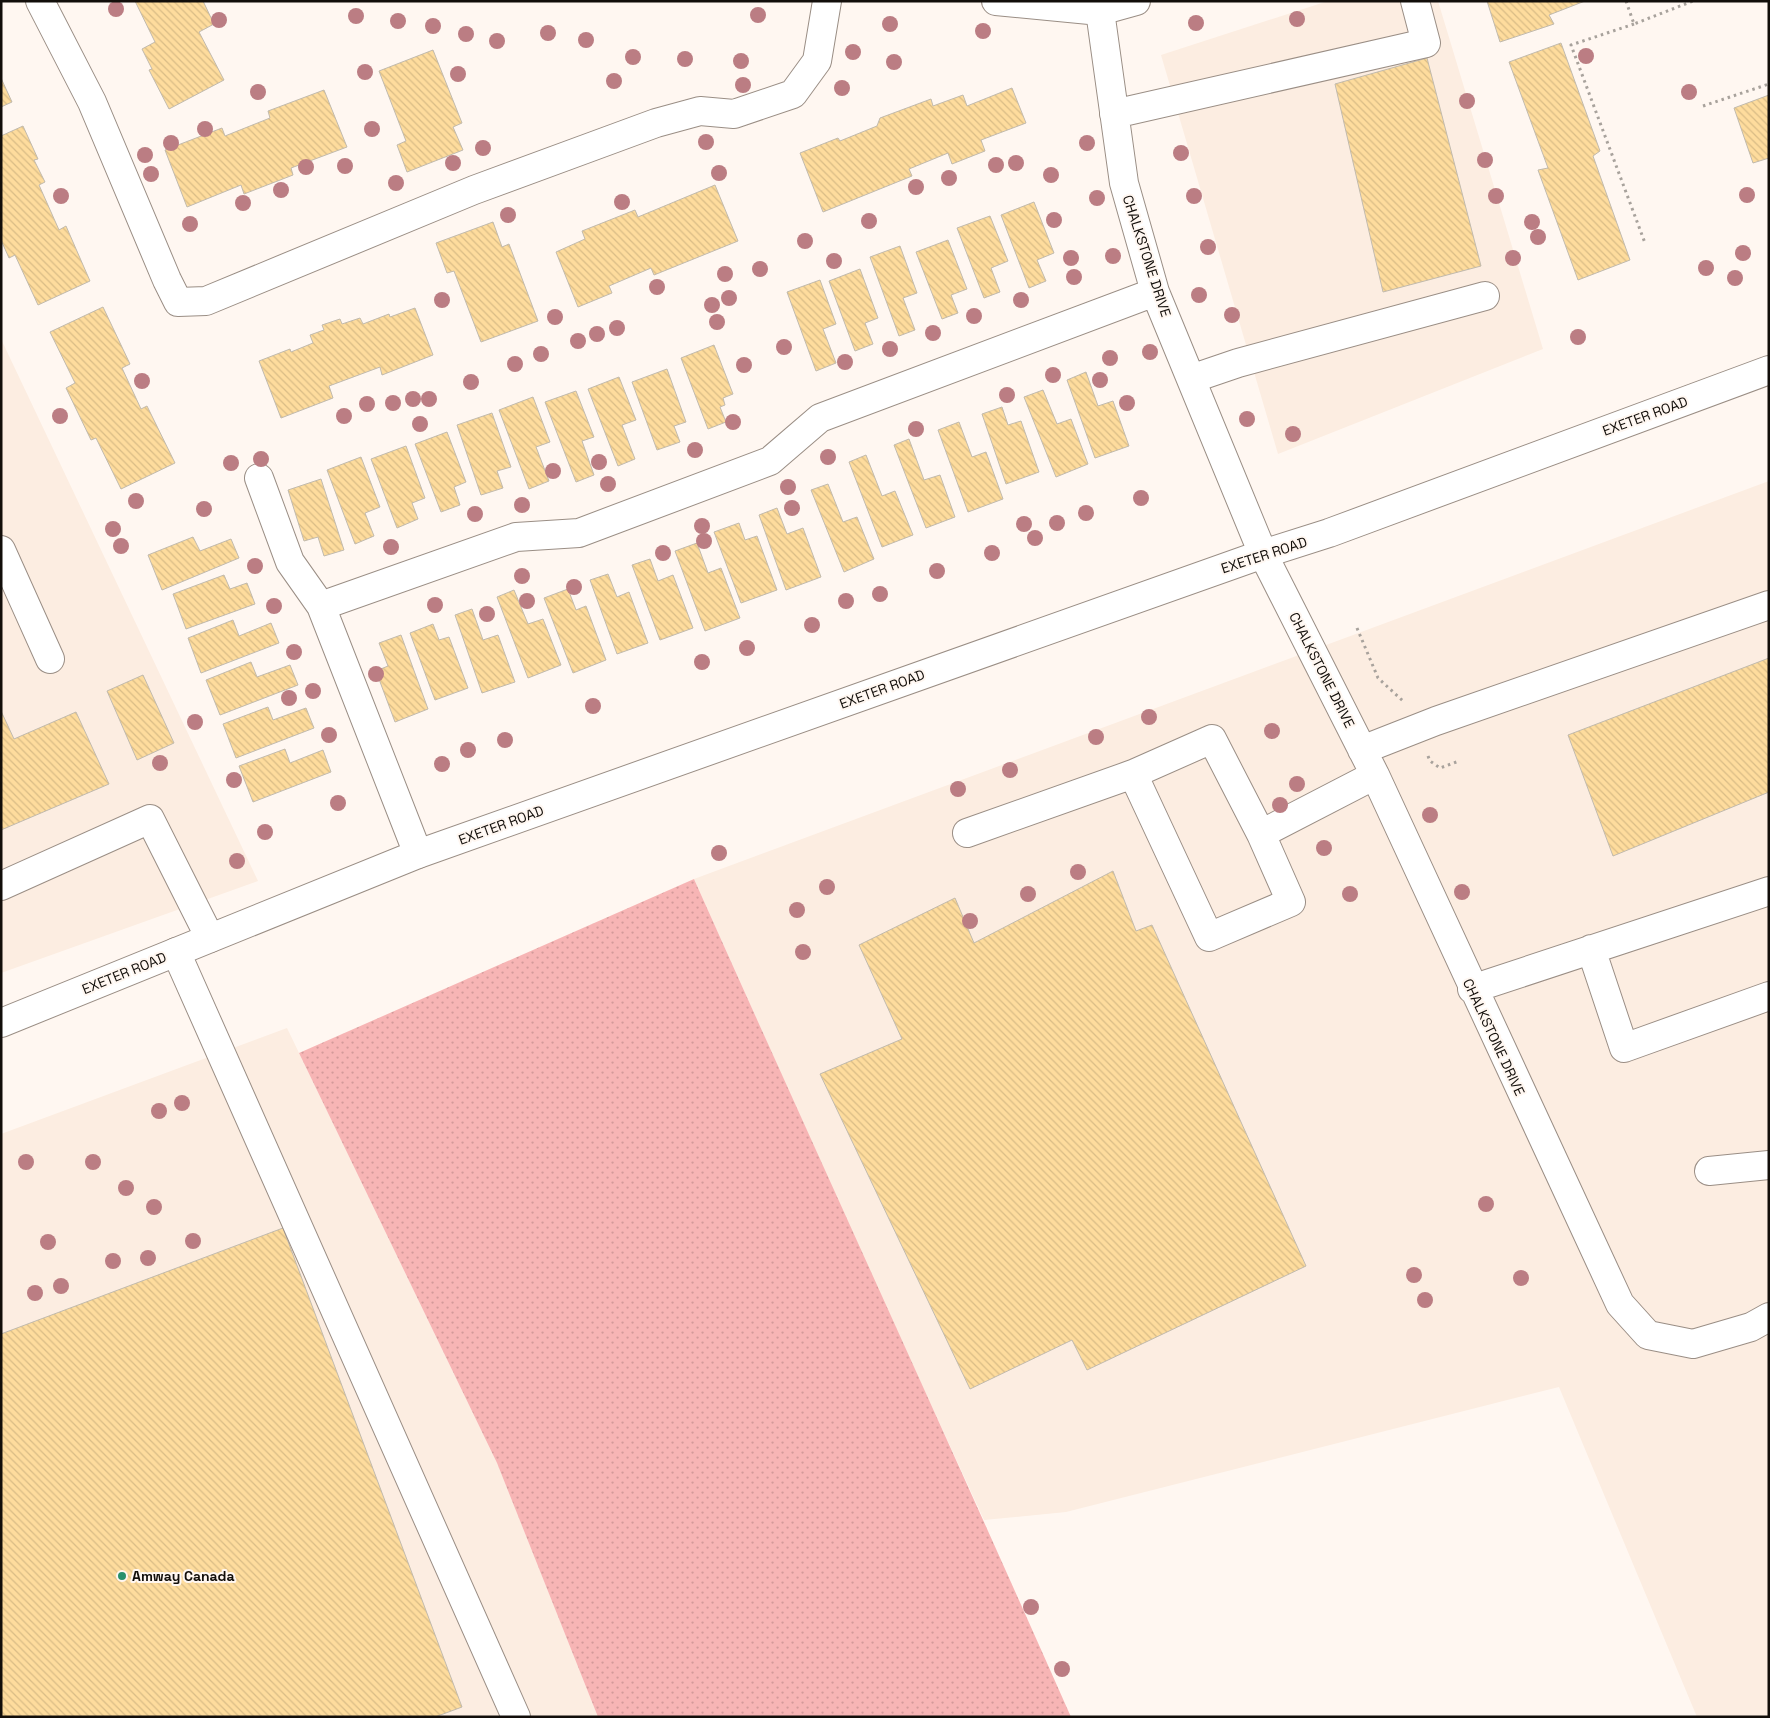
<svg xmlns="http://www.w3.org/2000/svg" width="1770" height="1718" viewBox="0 0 1770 1718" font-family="'Space Grotesk',sans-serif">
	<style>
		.built { fill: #fcede1 }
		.grass { fill: url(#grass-dots) }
		.building { fill: url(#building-back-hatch); stroke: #c1baad }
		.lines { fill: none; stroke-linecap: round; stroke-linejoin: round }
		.minor-casing { stroke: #9a8e85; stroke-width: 30 }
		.major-casing { stroke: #9a8e85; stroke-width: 30 }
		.path { stroke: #a8a29c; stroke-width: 3; stroke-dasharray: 2.5 4; stroke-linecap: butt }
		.minor { stroke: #fff; stroke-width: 28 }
		.major { stroke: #fff; stroke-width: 28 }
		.tree { fill: #bb7d83 }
		.poi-dot { fill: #28906d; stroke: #fff7f1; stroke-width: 2 }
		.labels { text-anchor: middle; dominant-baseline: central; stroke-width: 4; stroke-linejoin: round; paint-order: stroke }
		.street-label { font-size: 14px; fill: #120e0a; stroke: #fff7f1 }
		.poi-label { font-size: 14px; font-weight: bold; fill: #120e0a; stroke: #fff7f1; text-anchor: start }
	</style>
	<defs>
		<pattern id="grass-dots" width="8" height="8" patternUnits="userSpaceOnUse" patternTransform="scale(1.25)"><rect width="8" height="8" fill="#f7b5b5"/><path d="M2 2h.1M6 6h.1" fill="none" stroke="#d39a9a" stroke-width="1.8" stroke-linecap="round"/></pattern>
		<pattern id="building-back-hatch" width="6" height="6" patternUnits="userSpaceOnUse" patternTransform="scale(1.25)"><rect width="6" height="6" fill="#fedc9d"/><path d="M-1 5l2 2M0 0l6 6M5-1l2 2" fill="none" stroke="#d9bc86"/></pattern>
	</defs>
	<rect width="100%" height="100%" fill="#fff7f1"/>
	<path class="built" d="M 1328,1 L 1438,1 L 1543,349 L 1278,454 L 1161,55 Z
		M 1,339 L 258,881 L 1,973 Z
		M 1769,481 L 1769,1717 L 1697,1717 L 1559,1387 L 1066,1512 L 984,1520 L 871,1274 L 694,879 Z
		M 287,1028 L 497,1463 L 598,1717 L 1,1717 L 1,1134 Z"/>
	<path class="grass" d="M 694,879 C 819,1159 947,1437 1071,1717 L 598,1717 L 497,1463 L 299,1053 Z"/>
	<path class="building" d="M 135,1 L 203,1 L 214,24 L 199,32 L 224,80 L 169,109 L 149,70 L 152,69 L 142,49 L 155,42 Z
		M 1487,1 L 1585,1 L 1549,15 L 1554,24 L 1500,42 Z
		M 1561,43 L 1600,151 L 1593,156 L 1630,260 L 1578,280 L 1538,170 L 1548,168 L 1509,62 Z
		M 433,50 L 462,123 L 453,127 L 463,150 L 407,172 L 397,145 L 406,141 L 379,71 Z
		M 1427,58 L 1481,266 L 1383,292 L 1335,84 Z
		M 1,78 L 12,102 L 1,107 Z
		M 1012,88 L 1026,123 L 981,140 L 985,151 L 952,164 L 948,153 L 909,169 L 912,176 L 823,212 L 800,153 L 838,138 L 840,141 L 877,126 L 880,118 L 931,99 L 933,106 L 963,95 L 967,106 Z
		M 324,90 L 347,147 L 291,168 L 293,175 L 244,194 L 241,185 L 187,207 L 165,150 L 222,128 L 225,136 L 270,118 L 268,111 Z
		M 1769,95 L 1769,158 L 1753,163 L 1734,108 Z
		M 23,126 L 38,159 L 34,160 L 45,182 L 39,185 L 59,230 L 66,226 L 90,281 L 38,305 L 15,255 L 9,258 L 1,240 L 1,136 Z
		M 715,185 L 738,241 L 654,275 L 651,268 L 609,286 L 612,293 L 578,307 L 556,252 L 585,239 L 582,231 L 635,210 L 638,217 Z
		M 1034,202 L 1054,253 L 1037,260 L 1046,281 L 1029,288 L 1001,215 Z
		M 990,216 L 1008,261 L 991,268 L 1000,292 L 984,298 L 957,228 Z
		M 493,222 L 502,247 L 509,244 L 538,321 L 481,342 L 454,271 L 447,273 L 436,243 Z
		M 948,240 L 967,289 L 951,295 L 958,313 L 942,319 L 916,252 Z
		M 900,246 L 917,293 L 903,298 L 915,330 L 899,336 L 870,257 Z
		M 860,269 L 878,318 L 865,323 L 873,344 L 855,351 L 829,281 Z
		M 820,280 L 836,324 L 823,329 L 836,363 L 816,371 L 787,292 Z
		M 103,307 L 130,364 L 122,368 L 141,409 L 147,406 L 175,463 L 121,489 L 96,438 L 91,440 L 66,388 L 75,383 L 50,332 Z
		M 415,308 L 433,355 L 382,375 L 380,367 L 329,386 L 333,398 L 281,418 L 259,361 L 290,349 L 291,352 L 313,343 L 310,335 L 324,330 L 322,325 L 340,319 L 342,324 L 360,318 L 363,324 L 389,314 L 390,317 Z
		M 714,345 L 733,394 L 723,398 L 725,405 L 720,407 L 726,422 L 708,429 L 681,358 Z
		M 667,369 L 686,422 L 674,426 L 680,442 L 657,450 L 632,382 Z
		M 1086,372 L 1098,406 L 1113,401 L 1129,446 L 1095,458 L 1067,380 Z
		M 619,377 L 636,420 L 622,425 L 635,459 L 618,466 L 588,389 Z
		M 1043,390 L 1057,424 L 1071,419 L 1088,464 L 1056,477 L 1024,397 Z
		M 576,391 L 594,437 L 582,441 L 594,475 L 576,482 L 545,402 Z
		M 533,397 L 550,442 L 536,447 L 549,481 L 529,489 L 499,410 Z
		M 1002,407 L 1008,425 L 1021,421 L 1039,472 L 1006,484 L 982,414 Z
		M 492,413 L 511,467 L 497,471 L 503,488 L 481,495 L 457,425 Z
		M 959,422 L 972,457 L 986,452 L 1003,499 L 968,512 L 938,430 Z
		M 447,432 L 466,482 L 454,487 L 460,505 L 441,512 L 415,444 Z
		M 909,439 L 924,480 L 940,475 L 955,517 L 926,528 L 894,445 Z
		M 406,446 L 425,498 L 412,503 L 418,519 L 397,528 L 371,459 Z
		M 866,455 L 882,496 L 895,491 L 913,535 L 882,547 L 849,462 Z
		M 361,457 L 380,507 L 365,513 L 374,536 L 355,544 L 327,470 Z
		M 321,479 L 344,550 L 324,556 L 318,537 L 304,541 L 288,490 Z
		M 828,484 L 843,522 L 857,517 L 874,559 L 844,572 L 811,490 Z
		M 777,508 L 787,534 L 803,528 L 821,577 L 786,590 L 759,515 Z
		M 739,523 L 745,540 L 757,536 L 777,590 L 741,603 L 714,532 Z
		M 193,537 L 200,551 L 231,539 L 239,558 L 162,590 L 148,555 Z
		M 697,543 L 708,573 L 721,568 L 740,618 L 705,631 L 675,551 Z
		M 650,559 L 658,581 L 673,575 L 693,628 L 660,640 L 632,565 Z
		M 608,574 L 617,597 L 629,592 L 648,643 L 617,654 L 590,580 Z
		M 224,575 L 230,589 L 247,583 L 255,604 L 186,629 L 173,594 Z
		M 568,589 L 576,610 L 586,606 L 606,660 L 573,673 L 544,598 Z
		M 514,590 L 528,624 L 543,619 L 561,665 L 528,678 L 497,597 Z
		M 472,609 L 483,640 L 498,635 L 515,682 L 482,693 L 455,615 Z
		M 233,620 L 239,636 L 271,623 L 279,643 L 201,673 L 188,638 Z
		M 433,624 L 439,640 L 449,637 L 468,688 L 435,700 L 410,633 Z
		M 401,635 L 428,709 L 395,722 L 376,671 L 388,666 L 379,643 Z
		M 1769,658 L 1769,792 L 1613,856 L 1568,735 Z
		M 251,662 L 257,677 L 290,665 L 298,685 L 220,715 L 206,680 Z
		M 143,675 L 174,743 L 137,760 L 107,691 Z
		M 268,707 L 273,720 L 306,708 L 314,728 L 236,758 L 223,724 Z
		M 1,711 L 14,739 L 76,712 L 109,784 L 1,830 Z
		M 285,749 L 290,763 L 323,750 L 331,772 L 253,802 L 239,766 Z
		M 1113,871 L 1136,931 L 1152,925 L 1306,1266 L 1087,1370 L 1072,1340 L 970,1389 L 820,1074 L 902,1039 L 859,945 L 955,898 L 974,943 Z
		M 283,1228 L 462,1707 L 435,1717 L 1,1717 L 1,1334 Z"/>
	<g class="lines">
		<g class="minor-casing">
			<path id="minor" d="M 40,1 L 92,102 L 167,280 L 178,302 L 206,301 L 474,190 L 656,123 L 700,111 L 734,114 L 793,94 L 817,61 L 827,1
				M 996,1 L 1100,11 L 1136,1
				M 1100,11 L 1124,183 L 1155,292 L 1263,554 L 1375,775 L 1620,1304 L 1648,1335 L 1693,1344 L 1751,1327 L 1769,1317
				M 1114,114 L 1426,43 L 1415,1
				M 1191,379 L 1238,363 L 1485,296
				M 259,478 L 290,562 L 321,606 L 418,854
				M 1,550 L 50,659
				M 321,606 L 516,537 L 579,533 L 770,461 L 820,418 L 1155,292
				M 1362,750 L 1436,721 L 1769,605
				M 967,833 L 1133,774
				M 1261,834 L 1212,739 L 1133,774 L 1209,937 L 1291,902 L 1261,834 L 1375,775
				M 1,886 L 150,819 L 210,938
				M 1591,949 L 1624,1048 L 1769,996
				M 176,952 L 516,1717
				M 1472,989 L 1769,891
				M 1709,1171 L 1769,1165"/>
		</g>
		<g class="major-casing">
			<path id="major" d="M 1,1023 L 418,854 L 1263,554 L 1329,533 L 1769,370"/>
		</g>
		<path class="path" d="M 1626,1 L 1634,24 L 1693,1
			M 1634,24 L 1571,45 L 1645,243
			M 1703,106 L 1769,84
			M 1357,628 L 1378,678 L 1403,701
			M 1428,756 L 1430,761 L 1440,768 L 1459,761"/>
		<use href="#minor" class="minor"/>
		<use href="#major" class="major"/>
	</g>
	<g class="tree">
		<circle cx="116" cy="9" r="8"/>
		<circle cx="758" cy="15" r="8"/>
		<circle cx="356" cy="16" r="8"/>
		<circle cx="1297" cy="19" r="8"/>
		<circle cx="219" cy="20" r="8"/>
		<circle cx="398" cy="21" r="8"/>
		<circle cx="1196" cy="23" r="8"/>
		<circle cx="890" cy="24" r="8"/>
		<circle cx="433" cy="26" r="8"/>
		<circle cx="983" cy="31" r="8"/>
		<circle cx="548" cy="33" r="8"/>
		<circle cx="466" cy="34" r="8"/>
		<circle cx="586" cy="40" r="8"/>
		<circle cx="497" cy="41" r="8"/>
		<circle cx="853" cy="52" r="8"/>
		<circle cx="1586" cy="56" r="8"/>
		<circle cx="633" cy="57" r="8"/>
		<circle cx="685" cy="59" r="8"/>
		<circle cx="741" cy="61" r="8"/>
		<circle cx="894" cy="62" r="8"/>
		<circle cx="365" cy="72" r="8"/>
		<circle cx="458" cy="74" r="8"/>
		<circle cx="614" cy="81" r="8"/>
		<circle cx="743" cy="85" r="8"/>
		<circle cx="842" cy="88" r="8"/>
		<circle cx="258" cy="92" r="8"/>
		<circle cx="1689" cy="92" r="8"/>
		<circle cx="1467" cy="101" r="8"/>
		<circle cx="205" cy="129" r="8"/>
		<circle cx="372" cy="129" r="8"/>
		<circle cx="706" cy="142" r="8"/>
		<circle cx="171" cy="143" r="8"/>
		<circle cx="1087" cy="143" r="8"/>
		<circle cx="483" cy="148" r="8"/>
		<circle cx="1181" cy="153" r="8"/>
		<circle cx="145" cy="155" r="8"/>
		<circle cx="1485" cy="160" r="8"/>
		<circle cx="453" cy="163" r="8"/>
		<circle cx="1016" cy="163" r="8"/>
		<circle cx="996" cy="165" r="8"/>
		<circle cx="345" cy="166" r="8"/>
		<circle cx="306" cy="167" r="8"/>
		<circle cx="719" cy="173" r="8"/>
		<circle cx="151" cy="174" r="8"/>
		<circle cx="1051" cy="175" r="8"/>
		<circle cx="949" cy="178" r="8"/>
		<circle cx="396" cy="183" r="8"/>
		<circle cx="916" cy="187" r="8"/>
		<circle cx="281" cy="190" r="8"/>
		<circle cx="1747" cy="195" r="8"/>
		<circle cx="61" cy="196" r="8"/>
		<circle cx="1194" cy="196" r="8"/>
		<circle cx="1496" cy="196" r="8"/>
		<circle cx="1097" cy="198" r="8"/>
		<circle cx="622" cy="202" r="8"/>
		<circle cx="243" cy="203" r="8"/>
		<circle cx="508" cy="215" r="8"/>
		<circle cx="1054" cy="220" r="8"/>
		<circle cx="869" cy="221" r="8"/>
		<circle cx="1532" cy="222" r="8"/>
		<circle cx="190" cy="224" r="8"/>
		<circle cx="1538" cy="237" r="8"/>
		<circle cx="805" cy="241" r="8"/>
		<circle cx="1208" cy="247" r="8"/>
		<circle cx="1743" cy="253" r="8"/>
		<circle cx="1113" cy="256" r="8"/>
		<circle cx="1071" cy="258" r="8"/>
		<circle cx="1513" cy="258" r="8"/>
		<circle cx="834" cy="261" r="8"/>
		<circle cx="1706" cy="268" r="8"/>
		<circle cx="760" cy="269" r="8"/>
		<circle cx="725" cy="274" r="8"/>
		<circle cx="1074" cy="277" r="8"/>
		<circle cx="1735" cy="278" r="8"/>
		<circle cx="657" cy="287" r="8"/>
		<circle cx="1199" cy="295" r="8"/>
		<circle cx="729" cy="298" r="8"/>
		<circle cx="442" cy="300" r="8"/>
		<circle cx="1021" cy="300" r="8"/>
		<circle cx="712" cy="305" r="8"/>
		<circle cx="1232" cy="315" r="8"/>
		<circle cx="974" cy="316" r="8"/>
		<circle cx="555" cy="317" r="8"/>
		<circle cx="717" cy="322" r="8"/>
		<circle cx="617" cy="328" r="8"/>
		<circle cx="933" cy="333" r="8"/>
		<circle cx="597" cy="334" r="8"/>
		<circle cx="1578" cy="337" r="8"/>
		<circle cx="578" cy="341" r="8"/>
		<circle cx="784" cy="347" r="8"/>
		<circle cx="890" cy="349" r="8"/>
		<circle cx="1150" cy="352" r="8"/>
		<circle cx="541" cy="354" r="8"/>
		<circle cx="1110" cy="358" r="8"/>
		<circle cx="845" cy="362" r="8"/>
		<circle cx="515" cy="364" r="8"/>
		<circle cx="744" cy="365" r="8"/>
		<circle cx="1053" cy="375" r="8"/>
		<circle cx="1100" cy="380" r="8"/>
		<circle cx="142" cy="381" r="8"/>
		<circle cx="471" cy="382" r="8"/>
		<circle cx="1007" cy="395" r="8"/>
		<circle cx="413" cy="399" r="8"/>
		<circle cx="429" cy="399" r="8"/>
		<circle cx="393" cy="403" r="8"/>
		<circle cx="1127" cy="403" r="8"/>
		<circle cx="367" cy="404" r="8"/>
		<circle cx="60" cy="416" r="8"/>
		<circle cx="344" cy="416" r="8"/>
		<circle cx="1247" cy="419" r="8"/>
		<circle cx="733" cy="422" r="8"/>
		<circle cx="420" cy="424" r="8"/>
		<circle cx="916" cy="429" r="8"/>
		<circle cx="1293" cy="434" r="8"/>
		<circle cx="695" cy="450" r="8"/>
		<circle cx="828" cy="457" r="8"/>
		<circle cx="261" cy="459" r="8"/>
		<circle cx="599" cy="462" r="8"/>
		<circle cx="231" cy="463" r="8"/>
		<circle cx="553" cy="471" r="8"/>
		<circle cx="608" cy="484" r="8"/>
		<circle cx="788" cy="487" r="8"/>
		<circle cx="1141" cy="498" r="8"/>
		<circle cx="136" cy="501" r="8"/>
		<circle cx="522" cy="505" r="8"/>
		<circle cx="792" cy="508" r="8"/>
		<circle cx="204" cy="509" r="8"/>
		<circle cx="1086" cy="513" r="8"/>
		<circle cx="475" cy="514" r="8"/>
		<circle cx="1057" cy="523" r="8"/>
		<circle cx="1024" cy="524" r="8"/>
		<circle cx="702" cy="526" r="8"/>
		<circle cx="113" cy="529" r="8"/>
		<circle cx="1035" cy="538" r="8"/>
		<circle cx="704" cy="541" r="8"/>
		<circle cx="121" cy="546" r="8"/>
		<circle cx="391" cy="547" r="8"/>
		<circle cx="663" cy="553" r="8"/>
		<circle cx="992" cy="553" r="8"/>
		<circle cx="255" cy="566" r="8"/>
		<circle cx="937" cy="571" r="8"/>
		<circle cx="522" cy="576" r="8"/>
		<circle cx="574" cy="587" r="8"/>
		<circle cx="880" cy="594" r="8"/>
		<circle cx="527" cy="601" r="8"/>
		<circle cx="846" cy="601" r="8"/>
		<circle cx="435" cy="605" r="8"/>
		<circle cx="274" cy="606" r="8"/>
		<circle cx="487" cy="614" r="8"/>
		<circle cx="812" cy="625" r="8"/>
		<circle cx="747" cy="648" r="8"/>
		<circle cx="294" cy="652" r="8"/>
		<circle cx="702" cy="662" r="8"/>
		<circle cx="376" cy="674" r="8"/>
		<circle cx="313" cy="691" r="8"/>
		<circle cx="289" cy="698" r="8"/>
		<circle cx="593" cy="706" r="8"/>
		<circle cx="1149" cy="717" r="8"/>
		<circle cx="195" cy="722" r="8"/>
		<circle cx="1272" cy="731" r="8"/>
		<circle cx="329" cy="735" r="8"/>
		<circle cx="1096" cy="737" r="8"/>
		<circle cx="505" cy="740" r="8"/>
		<circle cx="468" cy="750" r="8"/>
		<circle cx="160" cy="763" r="8"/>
		<circle cx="442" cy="764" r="8"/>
		<circle cx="1010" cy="770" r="8"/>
		<circle cx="234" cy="780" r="8"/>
		<circle cx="1297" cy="784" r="8"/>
		<circle cx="958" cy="789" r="8"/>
		<circle cx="338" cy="803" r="8"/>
		<circle cx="1280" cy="805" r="8"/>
		<circle cx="1430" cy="815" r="8"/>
		<circle cx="265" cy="832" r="8"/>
		<circle cx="1324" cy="848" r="8"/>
		<circle cx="719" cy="853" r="8"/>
		<circle cx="237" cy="861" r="8"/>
		<circle cx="1078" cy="872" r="8"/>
		<circle cx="827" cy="887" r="8"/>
		<circle cx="1462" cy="892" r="8"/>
		<circle cx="1028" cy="894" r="8"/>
		<circle cx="1350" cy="894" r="8"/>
		<circle cx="797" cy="910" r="8"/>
		<circle cx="970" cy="921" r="8"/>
		<circle cx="803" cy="952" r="8"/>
		<circle cx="182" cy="1103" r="8"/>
		<circle cx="159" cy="1111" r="8"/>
		<circle cx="26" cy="1162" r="8"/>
		<circle cx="93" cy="1162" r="8"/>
		<circle cx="126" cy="1188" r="8"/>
		<circle cx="1486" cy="1204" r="8"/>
		<circle cx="154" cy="1207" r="8"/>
		<circle cx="193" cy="1241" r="8"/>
		<circle cx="48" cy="1242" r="8"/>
		<circle cx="148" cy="1258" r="8"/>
		<circle cx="113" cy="1261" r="8"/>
		<circle cx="1414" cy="1275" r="8"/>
		<circle cx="1521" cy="1278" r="8"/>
		<circle cx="61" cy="1286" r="8"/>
		<circle cx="35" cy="1293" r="8"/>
		<circle cx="1425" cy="1300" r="8"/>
		<circle cx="1031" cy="1607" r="8"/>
		<circle cx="1062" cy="1669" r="8"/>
	</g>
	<circle class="poi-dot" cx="122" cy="1576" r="5"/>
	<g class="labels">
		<g class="street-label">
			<text transform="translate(1147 256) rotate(72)">CHALKSTONE DRIVE</text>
			<text transform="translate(1645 416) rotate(-20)">EXETER ROAD</text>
			<text transform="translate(1264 555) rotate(-18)">EXETER ROAD</text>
			<text transform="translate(1322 670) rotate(63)">CHALKSTONE DRIVE</text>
			<text transform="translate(882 689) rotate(-20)">EXETER ROAD</text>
			<text transform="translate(501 825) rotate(-20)">EXETER ROAD</text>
			<text transform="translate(124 973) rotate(-22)">EXETER ROAD</text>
			<text transform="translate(1494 1037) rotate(65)">CHALKSTONE DRIVE</text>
		</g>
		<g class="poi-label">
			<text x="132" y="1576">Amway Canada</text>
		</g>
	</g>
	<rect width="1770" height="1718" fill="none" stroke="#120e0a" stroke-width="5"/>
</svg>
